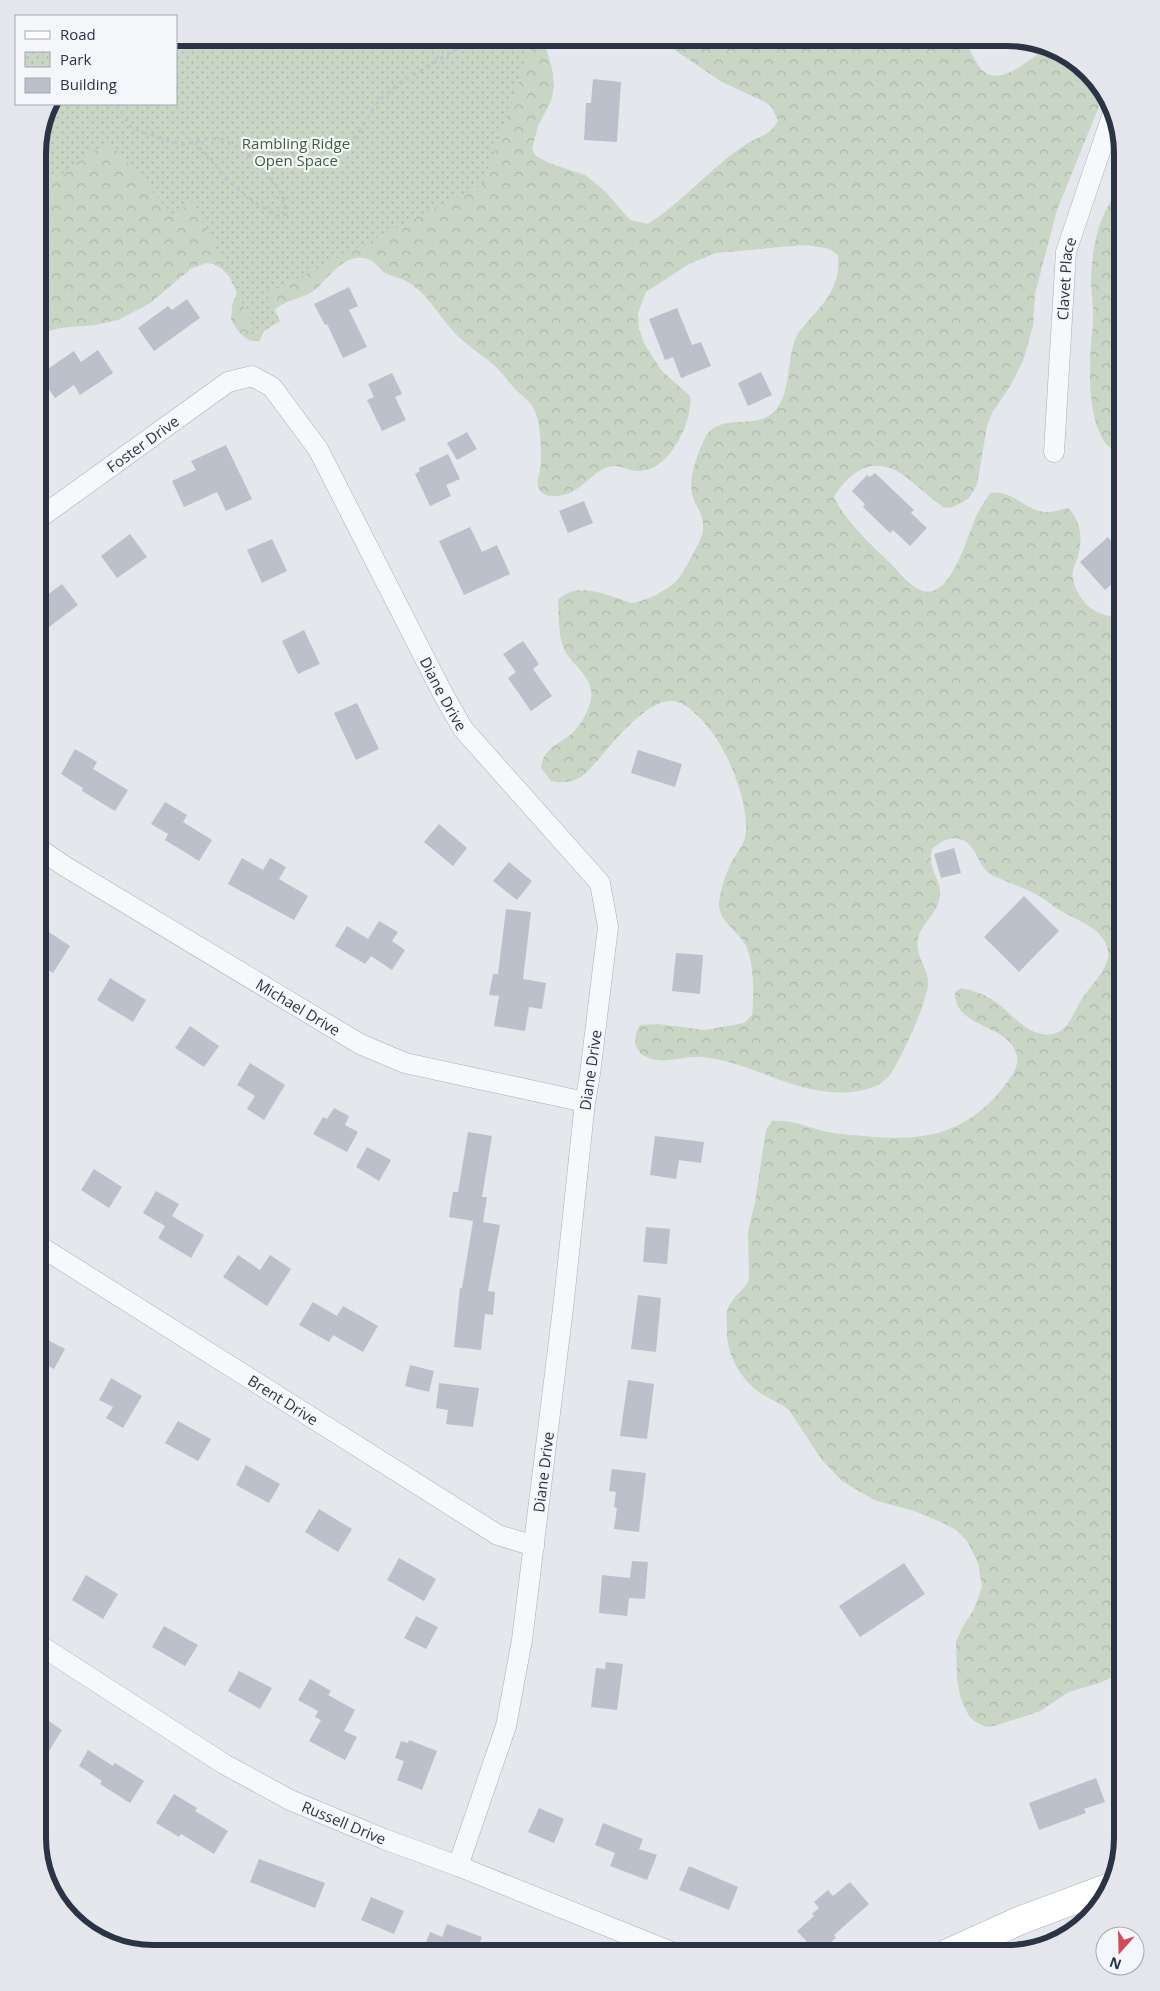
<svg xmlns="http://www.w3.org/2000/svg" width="1160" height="1991" viewBox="0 0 1160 1991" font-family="'Open Sans',sans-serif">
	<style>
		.forest { fill: url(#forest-crowns) }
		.park { fill: url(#park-dots) }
		.building { fill: #bbc0ca }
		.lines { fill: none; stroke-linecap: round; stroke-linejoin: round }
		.minor-casing { stroke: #a9aeb7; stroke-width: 21 }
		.secondary-casing { stroke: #a9aeb7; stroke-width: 29 }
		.path { stroke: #c2c5cb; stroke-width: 3; stroke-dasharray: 4 4; stroke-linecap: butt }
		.minor { stroke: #f7f8fa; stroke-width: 20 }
		.secondary { stroke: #fff; stroke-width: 28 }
		.labels { text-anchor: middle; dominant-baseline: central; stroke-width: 4.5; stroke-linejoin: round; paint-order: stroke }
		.park-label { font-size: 15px; fill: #3f6138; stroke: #f4f6f9 }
		.street-label { font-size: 15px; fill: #2b3445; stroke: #f4f6f9 }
		.rim { fill: none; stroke: #2b3445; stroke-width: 6 }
	</style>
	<defs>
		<pattern id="forest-crowns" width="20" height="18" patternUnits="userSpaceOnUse" patternTransform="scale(1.25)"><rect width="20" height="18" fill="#c9d6c5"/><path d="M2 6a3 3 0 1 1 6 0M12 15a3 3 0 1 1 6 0" fill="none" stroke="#adb8ab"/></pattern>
		<pattern id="park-dots" width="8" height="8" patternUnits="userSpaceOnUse" patternTransform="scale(1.25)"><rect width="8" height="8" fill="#c9d6c5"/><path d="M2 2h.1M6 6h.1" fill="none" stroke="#adb8ab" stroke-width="1.8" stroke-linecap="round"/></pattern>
	</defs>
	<rect width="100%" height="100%" fill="#e4e7ec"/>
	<path class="forest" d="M 176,38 L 543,38 L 552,68 L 554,87 L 551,101 L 538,126 L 532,149 L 536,156 L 549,163 L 585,175 L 604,190 L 630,220 L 648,224 C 684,201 712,166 748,143 C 761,136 772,134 778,120 L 771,106 L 765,102 L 722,82 L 657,38 L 965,38 C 976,64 984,88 1016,69 C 1026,63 1036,56 1044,48 L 1071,57 L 1104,94 L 1057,210 L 1035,294 L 1033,326 L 1023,361 L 1009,388 L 992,413 L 987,426 L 977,485 L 969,498 L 963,502 L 950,508 L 943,507 C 930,498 918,486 906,477 C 876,454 851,469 834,497 C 847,524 870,543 891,564 C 899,572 910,587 923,591 C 951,599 967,537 975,519 C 979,509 985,501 990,493 C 1012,489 1024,510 1045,512 C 1052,513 1061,509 1068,508 C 1082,522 1083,541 1077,559 C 1075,565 1071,572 1073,578 C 1077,602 1098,620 1122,616 L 1122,1670 L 1113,1677 L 1099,1683 L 1069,1692 L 1040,1711 L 1022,1717 L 994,1726 L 986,1727 L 974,1721 L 969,1716 L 961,1700 L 957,1679 L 956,1642 L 962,1628 L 974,1609 L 982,1587 L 978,1563 L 967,1541 L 956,1530 L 943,1523 L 914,1511 L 874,1500 L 842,1481 L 822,1460 L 789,1410 C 781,1403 771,1400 762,1394 C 741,1381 726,1354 727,1330 C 727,1321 725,1312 730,1304 C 735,1295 744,1290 749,1280 L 748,1231 L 755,1202 L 766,1130 L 772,1121 C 792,1119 809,1128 828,1132 C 843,1135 857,1135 873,1137 C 925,1140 960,1135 997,1095 C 1005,1085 1020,1069 1017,1056 C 1010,1023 953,1029 955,992 L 961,988 C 973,990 986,995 996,1002 C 1012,1014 1030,1039 1053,1034 C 1069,1031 1075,1009 1083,997 C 1091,986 1111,965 1108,951 C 1104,928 1078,921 1061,911 C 1053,907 1047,900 1039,896 C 1025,888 1009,883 994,876 C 977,869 978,844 960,839 C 949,836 940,842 932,849 C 927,870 940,877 940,892 C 941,912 921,922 918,939 C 915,954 925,965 928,979 C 931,995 900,1062 889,1076 C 882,1084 873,1088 863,1090 C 804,1103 757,1062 702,1057 C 684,1055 661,1067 643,1055 C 632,1047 634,1035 640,1025 L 658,1024 L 705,1030 L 744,1023 L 752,1015 C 754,995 754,966 747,948 C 740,932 718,921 719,904 C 720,890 726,873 732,861 C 738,851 746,843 746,830 C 747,801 731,759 714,735 C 704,722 688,701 671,701 C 647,700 613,742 599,759 C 592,766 586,775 577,779 C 568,783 560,783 551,781 L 541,768 C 543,749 557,745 570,735 C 581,726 588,712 591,699 C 595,677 572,666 564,649 C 558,636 559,615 558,600 C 576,580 610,596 631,603 C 647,601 667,591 678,579 C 684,572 687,564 692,556 C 696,548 703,537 703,528 C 704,517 698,509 694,500 C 686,481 697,455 705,438 C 718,413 751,429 770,415 C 792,400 786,361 795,340 C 798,332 804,325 810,319 C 828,300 841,282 838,255 L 833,251 L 826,248 L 805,245 L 716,253 L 689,264 L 646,292 L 638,313 L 639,329 L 644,343 L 661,370 L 690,396 C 693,422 669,471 639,471 C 624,471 619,461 603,469 C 586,479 576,496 555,496 C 549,496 545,496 541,492 C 533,483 541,473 541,463 C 541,447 541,426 535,411 C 531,402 524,397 517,391 C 510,384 504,375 497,368 C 486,357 471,349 459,337 C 441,320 430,296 408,282 C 401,278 394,277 387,274 C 380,271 377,263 370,260 C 347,250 331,275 317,288 C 305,299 285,299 274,311 C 266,320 265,332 259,341 C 244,342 238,331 231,320 L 232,305 L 237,293 L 235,285 L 232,279 L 222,269 L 214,264 L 206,263 L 192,268 L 149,304 L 118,320 L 95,325 L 60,328 L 38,334 L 38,146 L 46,109 L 50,104 L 176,104 Z
		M 1122,189 L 1122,455 C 1117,452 1111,449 1107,445 C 1088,422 1089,373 1091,345 C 1091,337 1093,330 1093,322 C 1094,308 1091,294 1091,280 C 1092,250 1098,210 1122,189 Z"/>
	<path class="park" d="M 176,38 L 534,38 L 483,184 L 267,294 L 280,321 L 247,342 L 251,337 L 252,324 L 193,201 L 172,214 L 108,141 L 38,190 L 38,146 L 46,109 L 50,104 L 176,104 Z"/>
	<path class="building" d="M 593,79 L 621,82 L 617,142 L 584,140 L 586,103 L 591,103 Z
		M 349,287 L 358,306 L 349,310 L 367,347 L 343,358 L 327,324 L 325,325 L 314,304 Z
		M 187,299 L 200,318 L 154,351 L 138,328 L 168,306 L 172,310 Z
		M 677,308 L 692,345 L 701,342 L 711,366 L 681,378 L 673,357 L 665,360 L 649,319 Z
		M 98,350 L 113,373 L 80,395 L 74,385 L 55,398 L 39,375 L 74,351 L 81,362 Z
		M 761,372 L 772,395 L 748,406 L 738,383 Z
		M 392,373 L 402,394 L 395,397 L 406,420 L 382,431 L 367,400 L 374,397 L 368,384 Z
		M 467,432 L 477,449 L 457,460 L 447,443 Z
		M 226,445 L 252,499 L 226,511 L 217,492 L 184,507 L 172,481 L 196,470 L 191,461 Z
		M 448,454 L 460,479 L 446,485 L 451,496 L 430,506 L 415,474 L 420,471 L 419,468 Z
		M 875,473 L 914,510 L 911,513 L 927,528 L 910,546 L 893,530 L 890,533 L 863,507 L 865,504 L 852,491 L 867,475 L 870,477 Z
		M 584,501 L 593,523 L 568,533 L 559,511 Z
		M 470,527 L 482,552 L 497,545 L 510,574 L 464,595 L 439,541 Z
		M 1122,532 L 1122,575 L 1105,590 L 1080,562 L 1108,537 L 1112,542 Z
		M 130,534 L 147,557 L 117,578 L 101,556 Z
		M 272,539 L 287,571 L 262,583 L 247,550 Z
		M 62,584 L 78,605 L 49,627 L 38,611 L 38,602 Z
		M 304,630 L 320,664 L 298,674 L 282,641 Z
		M 523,641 L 539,664 L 533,669 L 552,696 L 531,711 L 508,678 L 516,672 L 503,654 Z
		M 357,703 L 379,749 L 356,760 L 334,713 Z
		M 75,749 L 97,762 L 93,769 L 128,790 L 115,811 L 82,791 L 83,788 L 61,774 Z
		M 638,750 L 682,764 L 675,787 L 631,773 Z
		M 165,802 L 187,815 L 183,822 L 212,840 L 199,861 L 165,840 L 168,834 L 151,824 Z
		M 439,824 L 467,848 L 453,866 L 424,842 Z
		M 954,848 L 961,873 L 941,878 L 934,854 Z
		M 242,858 L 263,870 L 270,858 L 286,867 L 279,879 L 308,896 L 294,920 L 228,884 Z
		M 509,862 L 532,881 L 517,900 L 493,881 Z
		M 1024,896 L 1059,931 L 1019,972 L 984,937 Z
		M 506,909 L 531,912 L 523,979 L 546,983 L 542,1009 L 529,1007 L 525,1031 L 494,1026 L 499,996 L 489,995 L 493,974 L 498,974 Z
		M 379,921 L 398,932 L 392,941 L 405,950 L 392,970 L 371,956 L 365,964 L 335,946 L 347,926 L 368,939 Z
		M 38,925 L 70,946 L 53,973 L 38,963 Z
		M 676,953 L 703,955 L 700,994 L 672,991 Z
		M 110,978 L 146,1000 L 133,1022 L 97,1000 Z
		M 190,1026 L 219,1046 L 204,1067 L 175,1048 Z
		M 250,1063 L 285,1085 L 264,1120 L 247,1109 L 255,1096 L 237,1085 Z
		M 334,1108 L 349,1116 L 345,1125 L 358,1132 L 347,1152 L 313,1134 L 323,1117 L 327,1119 Z
		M 468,1132 L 492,1136 L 482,1197 L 487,1197 L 483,1222 L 500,1225 L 488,1291 L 495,1292 L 493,1315 L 485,1314 L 481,1350 L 454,1347 L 460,1288 L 462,1288 L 473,1221 L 449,1217 L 453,1192 L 458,1192 Z
		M 655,1136 L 704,1142 L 701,1163 L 679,1160 L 676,1179 L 650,1175 Z
		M 367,1147 L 391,1160 L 379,1181 L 356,1167 Z
		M 94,1169 L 122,1187 L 109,1208 L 81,1190 Z
		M 156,1191 L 179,1204 L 172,1216 L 204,1235 L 191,1258 L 158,1238 L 165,1226 L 143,1213 Z
		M 646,1227 L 670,1229 L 667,1264 L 643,1262 Z
		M 238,1255 L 260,1270 L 270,1255 L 291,1269 L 267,1306 L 223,1277 Z
		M 638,1295 L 661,1298 L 656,1352 L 631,1349 Z
		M 313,1302 L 337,1316 L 343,1306 L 378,1326 L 363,1352 L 333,1335 L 329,1342 L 299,1325 Z
		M 38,1335 L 65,1349 L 54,1369 L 38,1360 Z
		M 410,1365 L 434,1371 L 429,1392 L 405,1386 Z
		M 111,1378 L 142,1396 L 123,1428 L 106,1418 L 113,1407 L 99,1400 Z
		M 628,1380 L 654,1384 L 647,1439 L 620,1436 Z
		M 439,1383 L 479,1388 L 473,1427 L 446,1424 L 448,1410 L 436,1408 Z
		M 178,1421 L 211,1439 L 198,1461 L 165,1443 Z
		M 246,1465 L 280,1484 L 269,1503 L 236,1485 Z
		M 612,1469 L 646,1473 L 639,1532 L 614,1529 L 617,1508 L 614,1507 L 616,1492 L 609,1491 Z
		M 319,1509 L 352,1529 L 338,1552 L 305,1532 Z
		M 399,1558 L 436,1579 L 424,1601 L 387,1580 Z
		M 632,1561 L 648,1562 L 645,1599 L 629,1598 L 627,1616 L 599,1613 L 602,1575 L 630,1578 Z
		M 904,1563 L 925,1594 L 860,1637 L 839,1606 Z
		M 86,1575 L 118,1594 L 103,1619 L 72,1600 Z
		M 416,1616 L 438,1627 L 426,1649 L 404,1638 Z
		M 164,1626 L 198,1645 L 185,1666 L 152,1647 Z
		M 606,1662 L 623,1664 L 617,1710 L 591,1707 L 596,1668 L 605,1669 Z
		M 239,1671 L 272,1688 L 260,1709 L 228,1691 Z
		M 310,1679 L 331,1691 L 328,1695 L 355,1710 L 344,1731 L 357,1737 L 345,1760 L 309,1741 L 321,1720 L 315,1717 L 318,1711 L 298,1700 Z
		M 38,1714 L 62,1730 L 38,1769 Z
		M 409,1740 L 437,1751 L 422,1790 L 397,1780 L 404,1761 L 395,1758 L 401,1741 L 408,1743 Z
		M 88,1750 L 113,1766 L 115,1763 L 144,1781 L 130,1803 L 100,1784 L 102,1781 L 79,1766 Z
		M 1096,1778 L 1105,1802 L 1084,1809 L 1086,1813 L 1039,1830 L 1029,1803 Z
		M 174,1794 L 197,1808 L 195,1811 L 228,1831 L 214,1854 L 181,1834 L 179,1837 L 156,1823 Z
		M 539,1808 L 564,1819 L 554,1843 L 528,1832 Z
		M 603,1823 L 643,1839 L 639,1849 L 657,1855 L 647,1880 L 610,1866 L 615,1853 L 595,1845 Z
		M 259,1859 L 325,1883 L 315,1908 L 250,1882 Z
		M 689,1866 L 738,1887 L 729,1910 L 679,1890 Z
		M 850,1882 L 869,1904 L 834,1935 L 836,1938 L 817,1953 L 797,1931 L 814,1916 L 812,1914 L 819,1908 L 814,1902 L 828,1890 L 833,1896 Z
		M 371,1897 L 404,1911 L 394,1934 L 361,1920 Z
		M 447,1924 L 482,1937 L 476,1951 L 481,1953 L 422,1953 L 430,1932 L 442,1937 Z"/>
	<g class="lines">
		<g class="minor-casing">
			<g id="minor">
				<path id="s1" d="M 1054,452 L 1066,252 L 1113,113"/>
				<path id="s2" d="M 38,519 L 228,382 L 252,376 L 272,387 L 318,449 L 443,694 L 463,729 L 600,883 L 608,927 L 590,1074 L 585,1102 L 564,1300 L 522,1640 L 506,1726 L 458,1866"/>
				<path id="s3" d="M 38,848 L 66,867 L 360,1044 L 405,1063 L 585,1102"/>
				<path id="s4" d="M 38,1245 L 498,1535 L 534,1546"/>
				<path id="s5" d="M 38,1644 L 224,1764 L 290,1800 L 384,1839 L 458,1866 L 674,1953"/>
			</g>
		</g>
		<g class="secondary-casing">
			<path id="secondary" d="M 948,1953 L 1021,1920 L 1107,1888"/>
		</g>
		<path class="path" d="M 117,104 L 130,126 L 139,131 L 184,145 L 209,138 L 223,140 L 242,149 L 258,162 L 283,195 L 286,214 L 276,216 L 246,196 L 223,176 L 214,162 L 195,143
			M 244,149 C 274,152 304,159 334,160 L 357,135 L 379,100 L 401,82 L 458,48 L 470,38"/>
		<use href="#minor" class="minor"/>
		<use href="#secondary" class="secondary"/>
	</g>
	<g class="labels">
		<g class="park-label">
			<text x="296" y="143">Rambling Ridge<tspan x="296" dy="17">Open Space</tspan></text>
		</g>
		<g class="street-label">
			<text stroke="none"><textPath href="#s1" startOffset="174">Clavet Place</textPath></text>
			<text stroke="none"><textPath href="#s2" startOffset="129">Foster Drive</textPath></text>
			<text stroke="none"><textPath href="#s2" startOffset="634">Diane Drive</textPath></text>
			<text stroke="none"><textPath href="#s3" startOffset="305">Michael Drive</textPath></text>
			<text transform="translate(590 1070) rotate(-82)">Diane Drive</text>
			<text stroke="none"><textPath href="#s4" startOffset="290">Brent Drive</textPath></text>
			<text transform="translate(543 1472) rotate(-83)">Diane Drive</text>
			<text stroke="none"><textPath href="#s5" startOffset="355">Russell Drive</textPath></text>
		</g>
	</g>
	<path d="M0 0H1160V1991H0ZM153 46H1007A107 107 0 0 1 1114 153V1838A107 107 0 0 1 1007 1945H153A107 107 0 0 1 46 1838V153A107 107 0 0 1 153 46Z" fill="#e4e6eb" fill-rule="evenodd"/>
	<path class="rim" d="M153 46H1007A107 107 0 0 1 1114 153V1838A107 107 0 0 1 1007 1945H153A107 107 0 0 1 46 1838V153A107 107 0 0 1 153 46Z"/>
	<rect x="15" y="15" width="162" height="90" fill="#f4f6f9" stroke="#a4a8b1"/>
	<rect x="25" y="31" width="25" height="8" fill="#ffffff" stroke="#a4a8b1"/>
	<text x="60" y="40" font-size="15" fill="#2b3445">Road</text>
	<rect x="25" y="52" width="25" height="15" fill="url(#park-dots)" stroke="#a4a8b1"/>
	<text x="60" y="65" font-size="15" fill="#2b3445">Park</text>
	<rect x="25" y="78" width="25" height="15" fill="#bbc0ca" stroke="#a4a8b1"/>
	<text x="60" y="90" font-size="15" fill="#2b3445">Building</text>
	<g transform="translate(1120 1951) rotate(200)"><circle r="24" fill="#f4f6f9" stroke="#a4a8b1"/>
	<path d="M0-4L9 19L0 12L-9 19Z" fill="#d1495b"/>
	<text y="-8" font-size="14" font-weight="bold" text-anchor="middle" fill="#2b3445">N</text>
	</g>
</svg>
